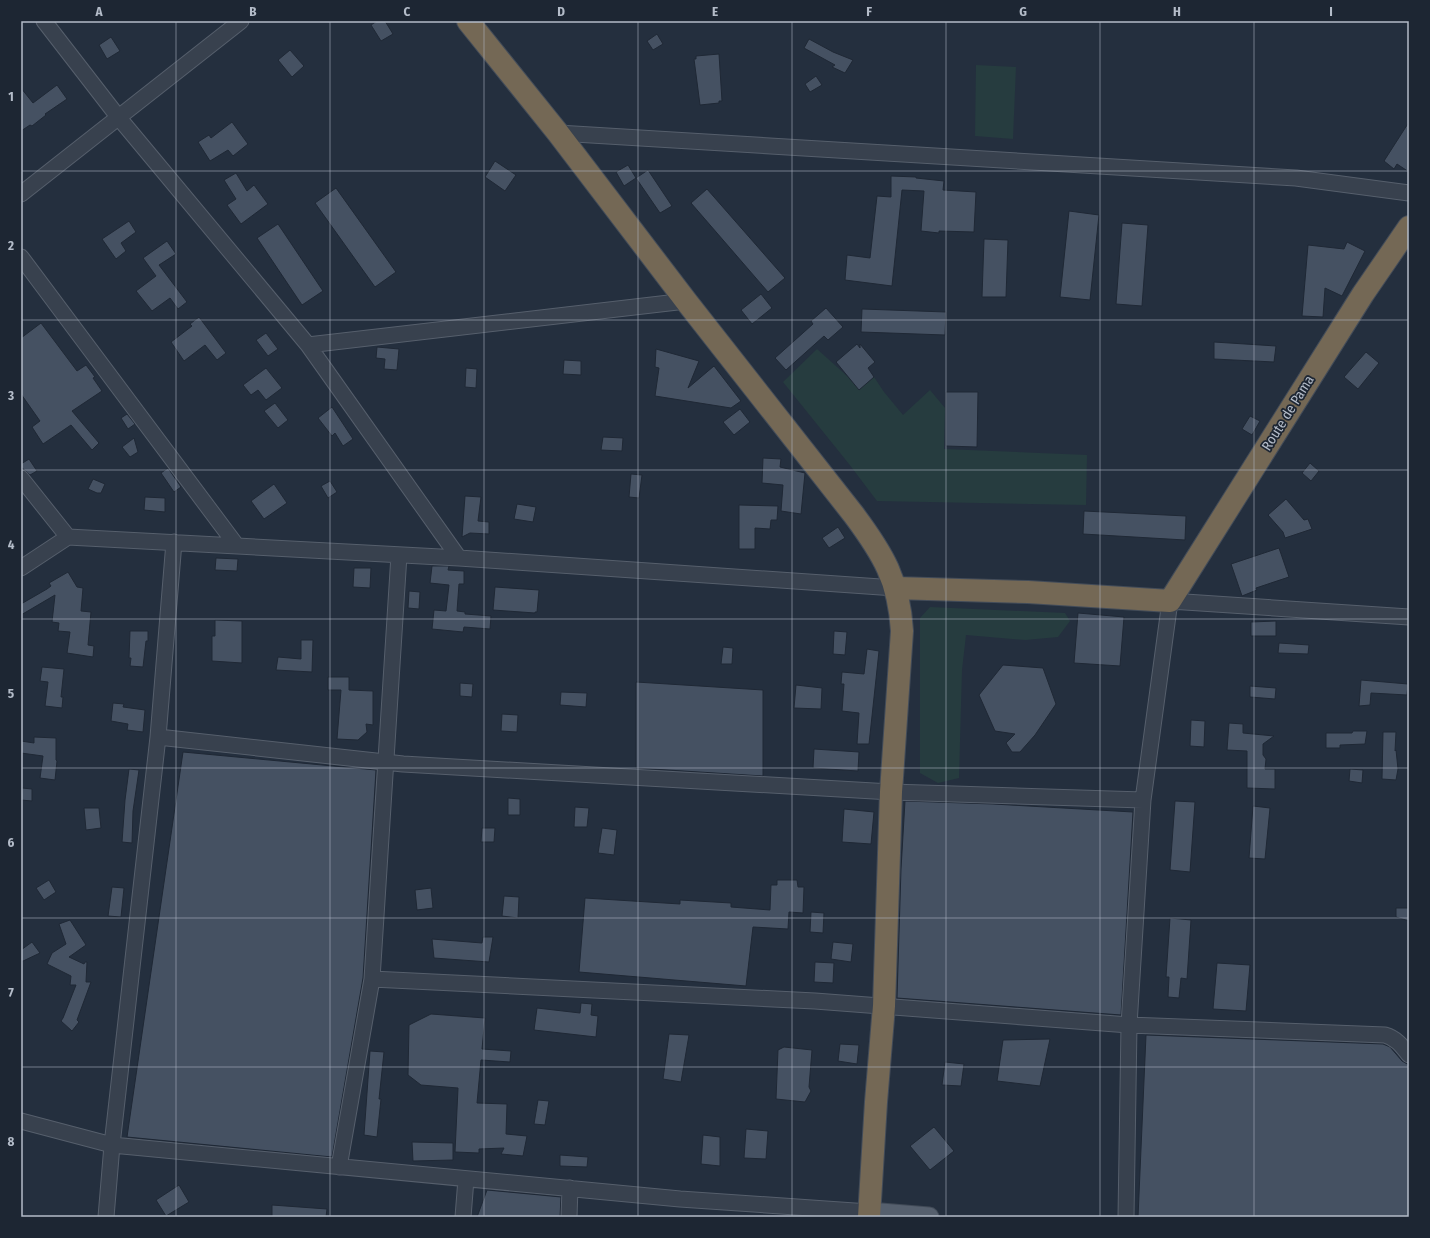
<svg xmlns="http://www.w3.org/2000/svg" width="1430" height="1238" viewBox="0 0 1430 1238" font-family="'Fira Sans Condensed',sans-serif">
	<style>
		.green { fill: #263c3f }
		.building { fill: #455162; stroke: #1f2835 }
		.lines { fill: none; stroke-linecap: round; stroke-linejoin: round }
		.minor-casing { stroke: #565f6c; stroke-width: 17 }
		.major-casing { stroke: #414a57; stroke-width: 21 }
		.highway-casing { stroke: #434c59; stroke-width: 24 }
		.minor { stroke: #38414e; stroke-width: 15 }
		.major { stroke: #56606e; stroke-width: 19 }
		.highway { stroke: #746855; stroke-width: 22 }
		.grid { fill: none; stroke: #b4bcc9; stroke-width: 1; stroke-opacity: 0.55 }
		.labels { text-anchor: middle; dominant-baseline: central; stroke-width: 3.5; stroke-linejoin: round; paint-order: stroke }
		.street-label { font-size: 14px; fill: #b4bcc9; stroke: #1d2633 }
		.neatline { fill: none; stroke: #b4bcc9; stroke-width: 1.5 }
		.grid-label { font-size: 13px; text-anchor: middle; font-weight: bold; fill: #b4bcc9 }
	</style>
	<rect width="100%" height="100%" fill="#242f3e"/>
	<path class="green" d="M 976,65 L 1016,67 L 1013,139 L 975,136 Z
		M 817,349 L 847,376 L 859,389 L 874,377 L 884,392 L 903,415 L 930,390 L 945,408 L 944,449 L 1087,455 L 1086,505 L 877,501 L 849,464 L 783,382 Z
		M 930,607 L 1065,613 L 1070,621 L 1058,637 L 1025,640 L 966,635 L 962,670 L 959,778 L 938,783 L 920,773 L 920,618 Z"/>
	<path class="building" d="M 377,21 L 385,21 L 393,34 L 381,41 L 371,25 Z
		M 657,34 L 663,44 L 653,50 L 647,41 Z
		M 111,37 L 120,51 L 107,59 L 99,45 Z
		M 809,39 L 833,52 L 853,60 L 845,73 L 832,67 L 835,65 L 804,48 Z
		M 290,50 L 304,66 L 292,77 L 278,60 Z
		M 719,54 L 722,101 L 719,101 L 719,103 L 700,105 L 694,59 L 696,59 L 696,56 Z
		M 816,76 L 822,85 L 810,92 L 805,84 Z
		M 57,85 L 67,99 L 45,114 L 46,115 L 32,126 L 30,125 L 21,131 L 21,88 L 33,103 Z
		M 232,122 L 248,144 L 233,156 L 228,150 L 210,161 L 198,142 L 209,135 L 211,138 Z
		M 1409,122 L 1409,172 L 1397,164 L 1394,169 L 1384,161 Z
		M 495,161 L 516,175 L 505,191 L 485,177 Z
		M 628,165 L 636,178 L 624,186 L 616,172 Z
		M 648,170 L 672,206 L 660,213 L 636,178 Z
		M 236,173 L 247,191 L 254,185 L 268,204 L 241,224 L 227,205 L 236,199 L 224,180 Z
		M 891,176 L 916,177 L 916,178 L 944,181 L 943,190 L 976,192 L 974,232 L 939,231 L 939,233 L 921,231 L 924,191 L 902,190 L 892,286 L 845,280 L 847,255 L 870,258 L 877,196 L 891,197 Z
		M 336,188 L 396,272 L 375,287 L 315,203 Z
		M 707,189 L 785,278 L 768,292 L 691,203 Z
		M 1069,211 L 1099,215 L 1090,300 L 1060,297 Z
		M 129,221 L 136,232 L 121,243 L 126,251 L 116,259 L 102,239 Z
		M 1122,223 L 1148,225 L 1142,306 L 1116,304 Z
		M 278,224 L 323,291 L 302,305 L 257,238 Z
		M 984,239 L 1008,240 L 1006,297 L 982,297 Z
		M 167,241 L 176,254 L 159,265 L 187,302 L 178,309 L 170,298 L 152,311 L 136,291 L 156,276 L 143,258 Z
		M 1347,242 L 1365,251 L 1342,296 L 1325,288 L 1323,317 L 1302,316 L 1308,245 L 1344,249 Z
		M 761,294 L 772,308 L 752,324 L 741,310 Z
		M 826,308 L 843,327 L 828,340 L 824,336 L 786,370 L 775,358 L 813,324 L 811,321 Z
		M 862,309 L 946,312 L 945,335 L 861,332 Z
		M 199,317 L 226,353 L 217,360 L 205,345 L 184,361 L 171,342 L 192,326 L 190,324 Z
		M 41,323 L 77,371 L 86,365 L 95,377 L 93,378 L 102,391 L 72,411 L 99,443 L 92,450 L 71,425 L 43,444 L 32,427 L 40,421 L 21,394 L 21,338 Z
		M 266,333 L 278,349 L 268,356 L 256,340 Z
		M 1214,342 L 1276,346 L 1274,362 L 1214,359 Z
		M 857,344 L 860,348 L 860,344 L 875,362 L 868,368 L 874,377 L 859,390 L 836,362 Z
		M 377,347 L 399,349 L 397,370 L 384,369 L 385,359 L 376,358 Z
		M 656,349 L 699,361 L 688,388 L 714,366 L 741,401 L 731,408 L 655,396 L 659,368 L 655,367 Z
		M 1366,352 L 1379,363 L 1358,389 L 1344,377 Z
		M 564,360 L 581,361 L 581,375 L 563,374 Z
		M 266,368 L 282,388 L 266,400 L 258,390 L 251,395 L 243,385 Z
		M 466,368 L 477,369 L 476,388 L 465,387 Z
		M 946,392 L 978,392 L 977,447 L 946,446 Z
		M 275,403 L 288,420 L 278,428 L 264,411 Z
		M 332,407 L 353,439 L 343,446 L 335,433 L 332,436 L 318,418 Z
		M 740,409 L 750,422 L 734,435 L 723,422 Z
		M 127,414 L 135,424 L 128,429 L 121,418 Z
		M 1250,416 L 1260,421 L 1252,435 L 1242,429 Z
		M 603,437 L 623,438 L 622,451 L 601,450 Z
		M 134,438 L 138,452 L 130,457 L 122,447 Z
		M 763,458 L 781,459 L 780,467 L 805,473 L 801,514 L 781,511 L 783,485 L 762,483 Z
		M 29,459 L 37,471 L 30,475 L 21,467 L 21,464 Z
		M 1310,463 L 1319,471 L 1311,481 L 1302,473 Z
		M 168,468 L 181,487 L 174,492 L 161,473 Z
		M 631,474 L 642,475 L 639,498 L 629,497 Z
		M 93,479 L 105,484 L 101,493 L 97,493 L 88,489 Z
		M 330,481 L 337,492 L 328,498 L 321,486 Z
		M 274,484 L 287,503 L 264,519 L 251,501 Z
		M 465,496 L 481,497 L 478,521 L 489,522 L 489,534 L 470,533 L 462,537 Z
		M 145,497 L 165,498 L 165,512 L 144,510 Z
		M 1286,499 L 1304,520 L 1308,519 L 1312,529 L 1285,538 L 1283,532 L 1268,515 Z
		M 517,504 L 536,507 L 533,522 L 514,519 Z
		M 739,505 L 778,506 L 777,520 L 771,520 L 770,529 L 755,528 L 755,549 L 739,549 Z
		M 1084,511 L 1186,516 L 1185,540 L 1083,534 Z
		M 838,527 L 845,538 L 829,548 L 822,538 Z
		M 1279,548 L 1289,577 L 1256,588 L 1257,590 L 1242,596 L 1231,564 Z
		M 216,558 L 238,559 L 237,571 L 215,570 Z
		M 432,566 L 449,566 L 448,570 L 464,571 L 464,584 L 459,584 L 457,611 L 465,612 L 465,614 L 491,616 L 490,629 L 464,627 L 463,632 L 432,629 L 434,610 L 446,611 L 449,585 L 430,583 Z
		M 354,568 L 371,568 L 370,588 L 353,587 Z
		M 68,572 L 77,587 L 83,588 L 81,611 L 91,612 L 88,645 L 94,646 L 93,657 L 67,653 L 70,632 L 58,631 L 59,623 L 52,622 L 55,595 L 21,615 L 21,604 L 47,589 L 51,586 L 49,583 Z
		M 495,587 L 539,590 L 537,612 L 535,612 L 535,613 L 493,610 Z
		M 409,591 L 420,592 L 419,609 L 408,608 Z
		M 1078,613 L 1124,617 L 1120,666 L 1074,663 Z
		M 215,620 L 242,621 L 242,663 L 212,661 L 212,636 L 215,636 Z
		M 1276,621 L 1276,636 L 1251,636 L 1251,622 Z
		M 130,631 L 148,631 L 148,641 L 146,641 L 143,667 L 130,666 L 131,658 L 129,658 Z
		M 834,631 L 847,632 L 845,655 L 833,654 Z
		M 301,640 L 313,640 L 312,672 L 276,670 L 278,657 L 301,659 Z
		M 1279,643 L 1309,645 L 1308,654 L 1278,653 Z
		M 723,647 L 733,648 L 732,664 L 721,664 Z
		M 867,649 L 879,651 L 869,744 L 857,744 L 859,713 L 842,711 L 844,684 L 841,684 L 842,672 L 864,674 Z
		M 1003,665 L 1043,668 L 1056,704 L 1035,735 L 1020,752 L 1012,752 L 1006,743 L 1015,734 L 995,731 L 979,695 Z
		M 42,667 L 64,669 L 61,697 L 63,697 L 62,708 L 45,706 L 48,682 L 40,681 Z
		M 328,677 L 349,677 L 349,690 L 373,691 L 373,725 L 366,724 L 367,732 L 358,740 L 337,739 L 341,690 L 328,690 Z
		M 1361,680 L 1408,684 L 1407,695 L 1371,693 L 1370,705 L 1359,706 Z
		M 636,682 L 763,690 L 763,776 L 636,768 Z
		M 460,683 L 473,684 L 472,697 L 460,696 Z
		M 796,685 L 822,688 L 821,709 L 794,708 Z
		M 1250,686 L 1276,688 L 1275,699 L 1250,697 Z
		M 561,692 L 587,693 L 586,707 L 560,705 Z
		M 113,703 L 124,704 L 123,707 L 145,710 L 143,732 L 127,730 L 128,724 L 111,721 Z
		M 502,714 L 518,715 L 517,732 L 501,731 Z
		M 1191,720 L 1205,721 L 1204,747 L 1190,746 Z
		M 1229,723 L 1243,724 L 1243,733 L 1274,736 L 1263,744 L 1263,755 L 1266,759 L 1265,769 L 1275,769 L 1275,789 L 1247,788 L 1247,751 L 1227,750 Z
		M 1353,731 L 1367,731 L 1365,744 L 1340,745 L 1340,748 L 1326,748 L 1326,733 L 1352,733 Z
		M 1383,732 L 1396,732 L 1395,751 L 1396,750 L 1398,769 L 1396,780 L 1382,779 Z
		M 34,737 L 56,738 L 56,760 L 57,761 L 55,780 L 40,778 L 43,756 L 21,753 L 21,741 L 34,743 Z
		M 814,749 L 859,752 L 858,771 L 813,768 Z
		M 183,752 L 376,770 L 363,978 L 332,1157 L 127,1137 Z
		M 129,769 L 139,770 L 133,811 L 132,843 L 122,842 L 125,800 Z
		M 1350,769 L 1363,770 L 1362,783 L 1349,781 Z
		M 22,788 L 32,789 L 32,801 L 21,800 Z
		M 508,798 L 520,799 L 520,815 L 508,815 Z
		M 905,801 L 993,804 L 1133,812 L 1121,1015 L 897,998 L 901,869 Z
		M 1175,801 L 1195,802 L 1190,872 L 1170,870 Z
		M 1253,806 L 1270,808 L 1265,859 L 1249,858 Z
		M 575,807 L 589,808 L 587,827 L 574,827 Z
		M 84,808 L 99,808 L 101,828 L 86,830 Z
		M 844,809 L 874,812 L 871,844 L 842,842 Z
		M 482,828 L 495,828 L 494,842 L 481,842 Z
		M 602,828 L 617,830 L 614,855 L 598,853 Z
		M 49,880 L 56,892 L 44,900 L 36,888 Z
		M 777,880 L 797,880 L 798,887 L 804,887 L 803,913 L 789,912 L 788,929 L 753,927 L 746,986 L 579,972 L 585,898 L 680,904 L 680,900 L 731,903 L 731,907 L 770,910 L 771,885 L 777,885 Z
		M 112,887 L 124,888 L 121,917 L 108,916 Z
		M 431,888 L 433,908 L 417,910 L 415,890 Z
		M 504,896 L 519,897 L 518,918 L 502,916 Z
		M 1396,908 L 1409,908 L 1409,921 L 1396,917 Z
		M 811,912 L 824,913 L 823,933 L 810,932 Z
		M 1170,918 L 1191,920 L 1187,979 L 1181,978 L 1179,998 L 1168,997 L 1169,977 L 1166,977 Z
		M 70,920 L 86,945 L 69,957 L 84,964 L 85,962 L 87,962 L 86,982 L 91,982 L 77,1020 L 79,1022 L 72,1031 L 61,1021 L 63,1018 L 76,985 L 70,985 L 71,976 L 47,964 L 52,953 L 66,944 L 59,924 Z
		M 483,937 L 493,937 L 489,962 L 434,958 L 432,939 L 482,943 Z
		M 32,942 L 40,953 L 21,962 L 21,950 Z
		M 833,942 L 853,944 L 851,962 L 831,959 Z
		M 815,962 L 834,963 L 833,983 L 814,982 Z
		M 1217,963 L 1250,965 L 1246,1011 L 1213,1009 Z
		M 581,1003 L 592,1004 L 591,1015 L 598,1016 L 596,1037 L 534,1030 L 537,1008 L 580,1013 Z
		M 431,1014 L 485,1018 L 482,1049 L 511,1051 L 510,1062 L 481,1060 L 477,1103 L 507,1104 L 506,1134 L 527,1136 L 523,1156 L 501,1154 L 504,1148 L 479,1149 L 479,1153 L 455,1152 L 458,1088 L 421,1085 L 408,1075 L 409,1025 Z
		M 669,1034 L 689,1035 L 681,1082 L 663,1079 Z
		M 1146,1035 L 1383,1044 L 1390,1047 L 1402,1061 L 1409,1065 L 1409,1217 L 1138,1217 Z
		M 1050,1039 L 1040,1086 L 997,1081 L 1003,1040 Z
		M 840,1044 L 859,1045 L 857,1064 L 838,1061 Z
		M 784,1047 L 812,1050 L 809,1087 L 811,1091 L 805,1102 L 776,1099 L 778,1050 Z
		M 370,1051 L 384,1052 L 379,1099 L 381,1099 L 377,1137 L 364,1135 Z
		M 945,1062 L 964,1064 L 961,1086 L 942,1085 Z
		M 538,1100 L 549,1101 L 545,1125 L 534,1124 Z
		M 934,1127 L 954,1151 L 930,1170 L 910,1146 Z
		M 746,1129 L 768,1131 L 766,1159 L 744,1158 Z
		M 703,1135 L 720,1137 L 720,1166 L 701,1164 Z
		M 412,1142 L 453,1143 L 453,1160 L 413,1161 Z
		M 560,1155 L 588,1157 L 587,1167 L 560,1166 Z
		M 179,1185 L 189,1202 L 166,1216 L 156,1200 Z
		M 487,1190 L 561,1197 L 560,1217 L 477,1217 Z
		M 272,1205 L 327,1209 L 326,1217 L 272,1217 Z"/>
	<g class="lines">
		<g class="minor-casing">
			<path id="minor" d="M 44,21 L 119,118 L 308,345 L 459,558
				M 558,133 L 1296,178 L 1409,193
				M 21,194 L 241,21
				M 21,257 L 237,546
				M 308,345 L 686,301
				M 21,478 L 68,537
				M 21,568 L 68,537 L 459,558 L 895,588
				M 158,737 L 403,764 L 891,792 L 1143,800
				M 372,979 L 815,1001 L 1129,1025 L 1385,1035 C 1396,1038 1402,1046 1409,1055
				M 21,1121 L 112,1145 L 680,1199 L 869,1212
				M 339,1167 L 372,979 L 399,555
				M 106,1217 L 112,1145 L 158,737 L 174,542
				M 463,1217 L 466,1179
				M 569,1217 L 570,1188
				M 1126,1217 L 1129,1025 L 1143,800 L 1170,601 L 1409,617"/>
		</g>
		<g class="major-casing">
			<path id="major" d="M 869,1212 L 929,1217"/>
		</g>
		<g class="highway-casing">
			<path id="highway" d="M 468,21 L 558,133 L 686,301 L 854,515 C 883,554 899,580 902,631 L 891,792 L 884,1006 L 876,1102 L 869,1217
				M 895,588 L 1028,592 L 1170,601 L 1363,294 L 1409,227"/>
		</g>
		<use href="#minor" class="minor"/>
		<use href="#major" class="major"/>
		<use href="#highway" class="highway"/>
	</g>
	<path class="grid" d="M 176,21 L 176,1217M 330,21 L 330,1217M 484,21 L 484,1217M 638,21 L 638,1217M 792,21 L 792,1217M 946,21 L 946,1217M 1100,21 L 1100,1217M 1254,21 L 1254,1217M 21,171 L 1409,171M 21,320 L 1409,320M 21,470 L 1409,470M 21,619 L 1409,619M 21,768 L 1409,768M 21,918 L 1409,918M 21,1067 L 1409,1067"/>
	<g class="labels">
		<g class="street-label">
			<text transform="translate(1288 413) rotate(-58)">Route de Pama</text>
		</g>
	</g>
	<rect width="1430" height="1238" fill="none" stroke="#1d2633" stroke-width="44"/>
	<rect x="22" y="22" width="1386" height="1194" class="neatline"/>
	<g class="grid-label">
		<text x="99" y="16">A</text>
		<text x="253" y="16">B</text>
		<text x="407" y="16">C</text>
		<text x="561" y="16">D</text>
		<text x="715" y="16">E</text>
		<text x="869" y="16">F</text>
		<text x="1023" y="16">G</text>
		<text x="1177" y="16">H</text>
		<text x="1331" y="16">I</text>
		<text x="11" y="101">1</text>
		<text x="11" y="250">2</text>
		<text x="11" y="400">3</text>
		<text x="11" y="549">4</text>
		<text x="11" y="698">5</text>
		<text x="11" y="847">6</text>
		<text x="11" y="997">7</text>
		<text x="11" y="1146">8</text>
	</g>
</svg>
